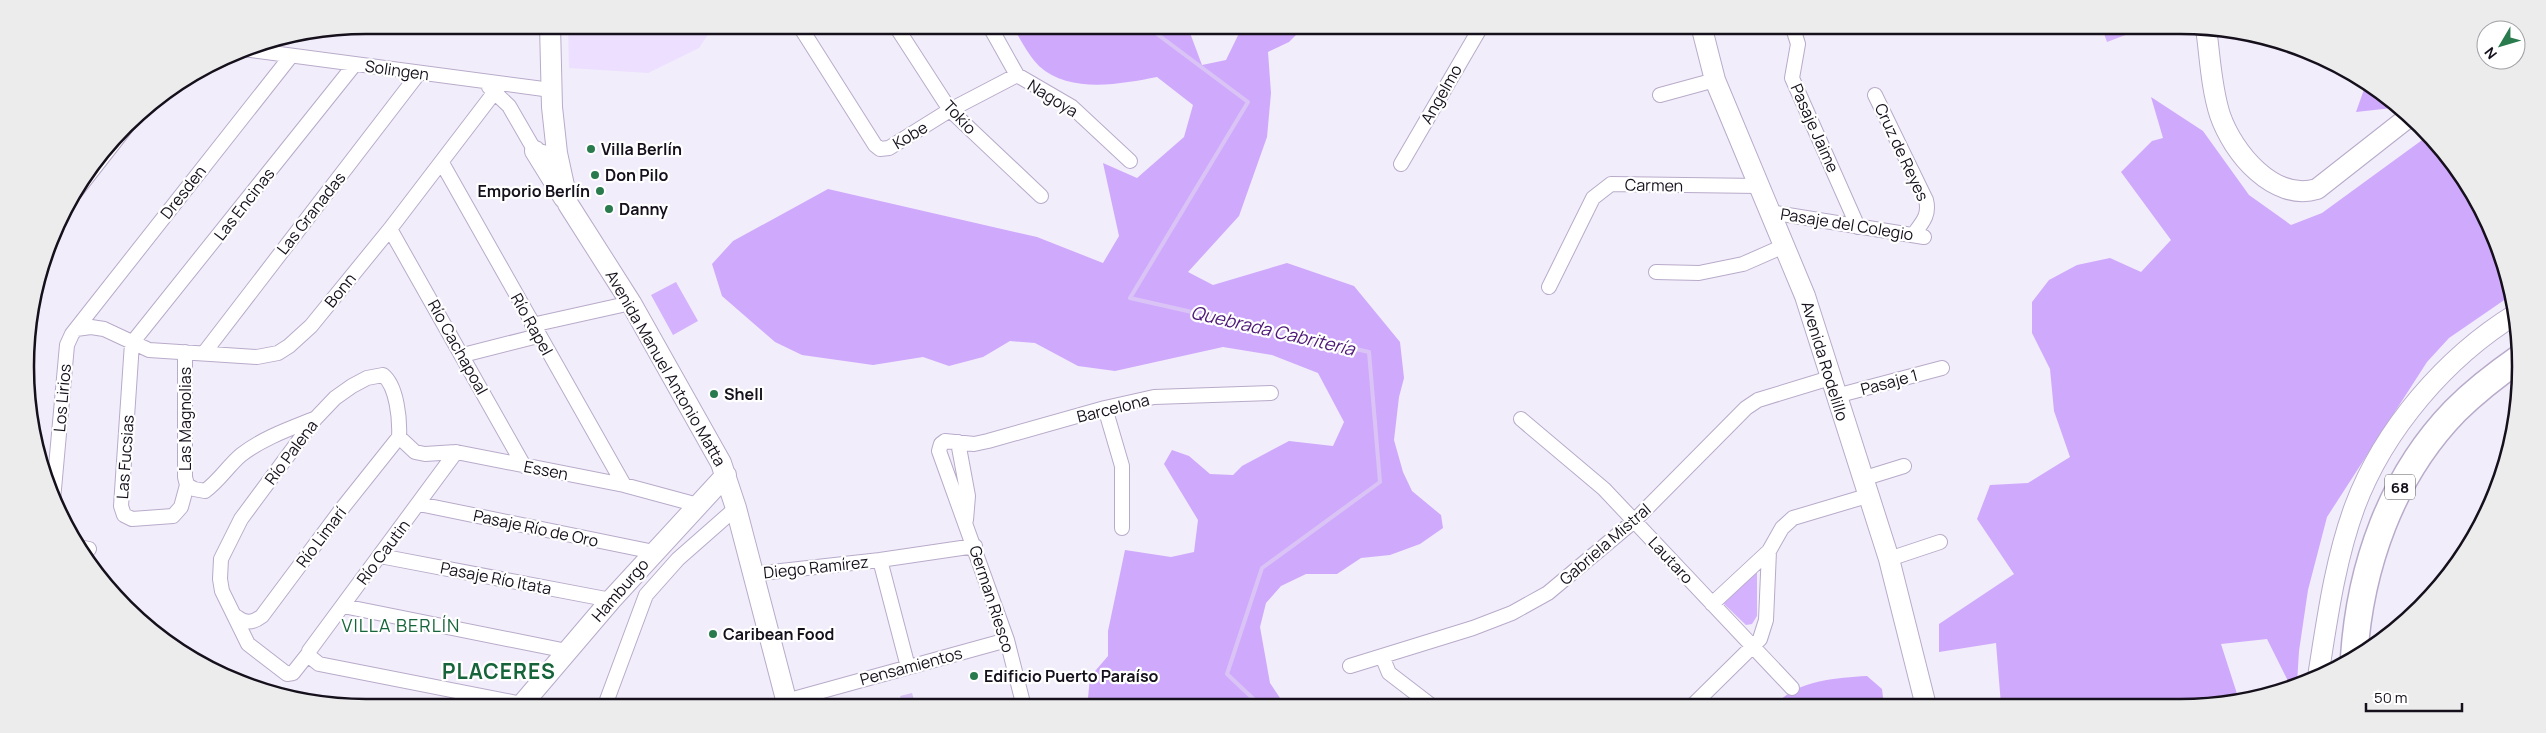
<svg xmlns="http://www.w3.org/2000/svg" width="2546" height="733" viewBox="0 0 2546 733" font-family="Manrope,sans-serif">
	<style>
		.built { fill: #ecdfff }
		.green { fill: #d4b2fd }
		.forest { fill: #cfa9fc }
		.water { fill: #dac4f6 }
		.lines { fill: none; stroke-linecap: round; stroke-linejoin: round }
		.stream { stroke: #dac4f6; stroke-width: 4 }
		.street-casing { stroke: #b8abca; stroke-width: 16 }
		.secondary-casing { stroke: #b8abca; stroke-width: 22 }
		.highway-casing { stroke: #b8abca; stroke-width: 29 }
		.street { stroke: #fff; stroke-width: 14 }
		.secondary { stroke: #fff; stroke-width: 20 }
		.highway { stroke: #fff; stroke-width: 26 }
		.poi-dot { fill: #297b4d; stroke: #fff; stroke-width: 2 }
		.labels { text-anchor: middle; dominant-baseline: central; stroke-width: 4.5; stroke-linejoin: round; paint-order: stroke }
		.shield { fill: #fff; stroke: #5b585f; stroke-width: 1 }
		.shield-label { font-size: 15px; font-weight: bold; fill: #15101b }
		.street-label { font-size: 16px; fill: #15101b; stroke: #fff }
		.poi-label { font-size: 16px; font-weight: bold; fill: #15101b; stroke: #fff; text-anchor: start }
		.water-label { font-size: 18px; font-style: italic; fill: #4d1777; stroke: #fff }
		.neighbourhood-label { font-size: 18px; letter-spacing: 1px; fill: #16643a; stroke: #fff }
		.district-label { font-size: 21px; font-weight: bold; letter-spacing: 1px; fill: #16643a; stroke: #fff }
		.rim { fill: none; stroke: #15101b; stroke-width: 2.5 }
	</style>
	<rect width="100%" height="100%" fill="#f2edfa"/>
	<path class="built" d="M 568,25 L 714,25 L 699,48 L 648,73 L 569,68 Z"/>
	<path class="green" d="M 2101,25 L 2152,25 L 2107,42 Z
		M 676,282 L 698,321 L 673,335 L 651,295 Z
		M 1757,569 L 1757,616 L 1752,624 L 1746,625 L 1723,603 Z"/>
	<path class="forest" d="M 1012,25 L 1187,25 L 1202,65 L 1226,60 L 1243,25 L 1306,25 L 1289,42 L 1268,52 L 1271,93 L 1267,137 L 1239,216 L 1188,272 L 1213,285 L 1287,263 L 1354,286 L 1400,342 L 1404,378 L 1399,397 L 1394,440 L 1403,472 L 1412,491 L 1441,515 L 1443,528 L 1420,544 L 1390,555 L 1361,558 L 1337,574 L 1306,574 L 1281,586 L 1266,603 L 1260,627 L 1270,683 L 1286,707 L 1090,707 L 1088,698 L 1090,677 L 1108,656 L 1108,631 L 1125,550 L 1171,557 L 1194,552 L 1198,520 L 1164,464 L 1172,450 L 1189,456 L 1210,474 L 1233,475 L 1242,466 L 1289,441 L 1333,446 L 1344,422 L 1318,373 L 1272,355 L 1223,347 L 1115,371 L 1078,366 L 1035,343 L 1010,341 L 983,357 L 949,366 L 923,357 L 873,365 L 802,355 L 775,342 L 722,296 L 712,264 L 733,241 L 828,189 L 1037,237 L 1103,263 L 1119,236 L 1103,163 L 1137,178 L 1184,137 L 1193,105 L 1157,77 C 1121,84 1070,94 1039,66 C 1028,55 1020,39 1012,25 Z
		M 2367,81 L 2395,104 L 2392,108 L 2356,112 Z
		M 2151,97 L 2203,131 L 2249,195 L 2291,225 L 2322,213 L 2429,135 L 2463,177 L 2495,236 L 2513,294 L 2449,338 L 2427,362 L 2327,517 L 2308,590 L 2299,651 L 2297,683 L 2290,685 L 2267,639 L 2221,644 L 2239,700 L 2224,705 L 2001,705 L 1996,643 L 1939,652 L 1939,624 L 2014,574 L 1977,519 L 1990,485 L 2028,483 L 2070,457 L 2054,411 L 2050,369 L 2032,333 L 2032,302 L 2049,280 L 2077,265 L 2110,258 L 2141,272 L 2171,240 L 2121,172 L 2152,141 L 2163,138 Z
		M 1867,676 L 1882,689 L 1884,706 L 1775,706 C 1795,680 1836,678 1867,676 Z"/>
	<path class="water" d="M 912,693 L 916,707 L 904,707 L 900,696 Z"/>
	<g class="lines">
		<path class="stream" d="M 1145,25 L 1248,102 L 1130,298 L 1369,352 L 1380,482 L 1262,568 L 1227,674 L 1262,707"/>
		<g class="street-casing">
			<path id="street" d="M 799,25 L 875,145 L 880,149 L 889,148 L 950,110 L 1017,75
				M 895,25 L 950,110 L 1041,196
				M 989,25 L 1017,75 L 1072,107 L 1130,161
				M 1792,25 L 1798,44 L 1792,78 L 1858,227
				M 243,49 L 551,90
				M 489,87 L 509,106 L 535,151 L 543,152
				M 1660,95 L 1715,80
				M 1875,95 L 1926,200 C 1930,215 1922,223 1913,235
				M 442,163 L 624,485
				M 1401,164 L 1482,25
				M 70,199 L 131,121
				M 1769,212 L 1924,237
				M 390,229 L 524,466
				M 1656,272 L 1699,273 L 1743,264 L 1784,246
				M 1549,287 L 1593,198 L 1611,184 L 1759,186
				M 532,325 L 631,303
				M 76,329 L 91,327 L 104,329 L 149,350 L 257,357 L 278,353 L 289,346 L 311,326 L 390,229 L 500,85
				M 185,352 L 185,477 L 187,485
				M 204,353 L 419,73
				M 463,355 L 538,336
				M 1836,396 L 1942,368
				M 1105,408 L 1122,466 L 1122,528
				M 1521,419 L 1604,489 L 1792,688
				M 399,437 L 415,452 L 425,454 L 456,452 L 624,485 L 698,505
				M 958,442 L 968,496 L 966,520
				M 456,452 L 309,651 L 309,656 L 319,664 L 522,704
				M 1862,479 L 1904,466
				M 187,485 L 181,507 L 173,516 L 132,519 L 124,515 L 121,506 L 132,343 L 355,64
				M 187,485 L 194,489 L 205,491 C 219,481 228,466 241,455 C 263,438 289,429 314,419
				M 53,500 L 67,345 L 72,334 L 291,56
				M 419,504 L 654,552
				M 78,547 L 89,549
				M 380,556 L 611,600
				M 1889,559 L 1940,542
				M 880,560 L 908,667
				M 753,574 L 880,560 L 975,546
				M 1712,604 L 1769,551 L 1782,528 L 1793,518 L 1867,496
				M 343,606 L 567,651
				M 237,617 C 246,624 253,623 262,616 L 344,506 L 399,437
				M 308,654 L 293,673 L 287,674 L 248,644 L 222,591 L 220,579 L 221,559 L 241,519 L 315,419 L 335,398 L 352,386 L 367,378 L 383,375 C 397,386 400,420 399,437
				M 1382,656 L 1389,673 L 1432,706
				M 1350,666 L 1473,628 L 1512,613 L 1548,593 L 1634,521 L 1746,408 L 1758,400 L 1830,378
				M 786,701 L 1007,640
				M 1692,706 L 1760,639 L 1766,620 L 1769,551
				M 1024,707 L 1007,640 L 939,451 L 941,444 L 945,441 L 974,444 L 988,441 L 1105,408 L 1154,397 L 1271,393
				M 604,708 L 646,595 L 678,559 L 736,508"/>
		</g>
		<g class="secondary-casing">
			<path id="secondary" d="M 550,25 L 552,107 L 557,153 L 568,204 L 631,303 L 721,463 L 736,508 L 788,707
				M 1701,25 L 1715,80 L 1805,296 L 1889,559 L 1926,706
				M 2206,28 C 2210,56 2211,87 2220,115 C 2233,153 2274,202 2317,189 L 2410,116
				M 535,151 L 564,198
				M 2318,677 C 2327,620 2335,560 2355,506 C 2384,429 2446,357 2516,314
				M 519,708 L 611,600 L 726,475"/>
		</g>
		<g class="highway-casing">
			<path id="highway" d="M 2354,657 C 2360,567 2391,477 2455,411 C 2475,391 2497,374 2520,358"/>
		</g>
		<use href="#street" class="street"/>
		<use href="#secondary" class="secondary"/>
		<use href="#highway" class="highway"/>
	</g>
	<g class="poi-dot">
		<circle cx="591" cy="149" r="5"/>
		<circle cx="595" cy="175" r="5"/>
		<circle cx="600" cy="191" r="5"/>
		<circle cx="609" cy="209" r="5"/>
		<circle cx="714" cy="394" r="5"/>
		<circle cx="713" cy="634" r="5"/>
		<circle cx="974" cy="676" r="5"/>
	</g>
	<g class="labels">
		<rect class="shield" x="2385" y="474.5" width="30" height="25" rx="4"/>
		<g class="shield-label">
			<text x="2400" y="487">68</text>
		</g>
		<g class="street-label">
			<text transform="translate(397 70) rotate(8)">Solingen</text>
			<text transform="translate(1441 94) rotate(-60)">Angelmo</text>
			<text transform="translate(1053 98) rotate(32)">Nagoya</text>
			<text transform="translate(960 117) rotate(47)">Tokio</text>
			<text transform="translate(1815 128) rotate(66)">Pasaje Jaime</text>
			<text transform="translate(910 135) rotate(-31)">Kobe</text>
			<text transform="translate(1902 152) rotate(65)">Cruz de Reyes</text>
			<text transform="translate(1654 185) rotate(1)">Carmen</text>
			<text transform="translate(183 192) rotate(-52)">Dresden</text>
			<text transform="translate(244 204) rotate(-52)">Las Encinas</text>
			<text transform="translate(311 213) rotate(-52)">Las Granadas</text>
			<text transform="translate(1847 224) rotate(9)">Pasaje del Colegio</text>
			<text transform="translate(340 290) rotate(-51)">Bonn</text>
			<text transform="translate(532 324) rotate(61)">Río Rapel</text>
			<text transform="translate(458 347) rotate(61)">Río Cachapoal</text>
			<text transform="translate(1825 361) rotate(73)">Avenida Rodelillo</text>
			<text transform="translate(666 368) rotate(60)">Avenida Manuel Antonio Matta</text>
			<text transform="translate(1889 382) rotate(-15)">Pasaje 1</text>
			<text transform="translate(62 398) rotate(-85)">Los Lirios</text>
			<text transform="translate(1113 408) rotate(-14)">Barcelona</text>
			<text transform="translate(185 419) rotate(-90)">Las Magnolias</text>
			<text transform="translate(291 452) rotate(-53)">Río Palena</text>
			<text transform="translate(125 457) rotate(-86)">Las Fucsias</text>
			<text transform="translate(546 470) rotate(11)">Essen</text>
			<text transform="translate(536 528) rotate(12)">Pasaje Río de Oro</text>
			<text transform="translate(321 537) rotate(-53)">Río Limarí</text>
			<text transform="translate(1605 544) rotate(-41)">Gabriela Mistral</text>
			<text transform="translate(383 552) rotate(-53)">Río Cautin</text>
			<text transform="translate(1671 560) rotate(47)">Lautaro</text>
			<text transform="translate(816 567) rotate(-6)">Diego Ramírez</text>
			<text transform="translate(496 578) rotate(11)">Pasaje Río Itata</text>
			<text transform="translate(620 590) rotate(-49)">Hamburgo</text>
			<text transform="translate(992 599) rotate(72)">German Riesco</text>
			<text transform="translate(911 666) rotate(-15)">Pensamientos</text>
		</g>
		<g class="poi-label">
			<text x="601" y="149">Villa Berlín</text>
			<text x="605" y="175">Don Pilo</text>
			<text x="590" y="191" text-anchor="end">Emporio Berlín</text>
			<text x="619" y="209">Danny</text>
			<text x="724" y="394">Shell</text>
			<text x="723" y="634">Caribean Food</text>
			<text x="984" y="676">Edificio Puerto Paraíso</text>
		</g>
		<g class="water-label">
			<text transform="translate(1273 330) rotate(13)">Quebrada Cabritería</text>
		</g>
		<g class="neighbourhood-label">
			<text x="401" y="625">VILLA BERLÍN</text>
		</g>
		<g class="district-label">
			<text x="499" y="671">PLACERES</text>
		</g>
	</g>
	<path d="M0 0H2546V733H0ZM366 34H2180A332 332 0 0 1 2512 366V367A332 332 0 0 1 2180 699H366A332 332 0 0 1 34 367V366A332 332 0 0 1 366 34Z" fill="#ececed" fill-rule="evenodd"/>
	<path class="rim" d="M366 34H2180A332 332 0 0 1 2512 366V367A332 332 0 0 1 2180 699H366A332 332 0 0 1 34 367V366A332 332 0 0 1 366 34Z"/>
	<g transform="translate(2501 45) rotate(232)"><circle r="24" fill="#ffffff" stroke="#a19fa4"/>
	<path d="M0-4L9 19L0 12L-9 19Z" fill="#297b4d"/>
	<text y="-8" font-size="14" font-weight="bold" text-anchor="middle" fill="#15101b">N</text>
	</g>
	<path d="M2366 703v8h96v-8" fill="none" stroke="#15101b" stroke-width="2.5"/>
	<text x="2374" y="703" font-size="15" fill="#15101b" stroke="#ffffff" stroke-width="4" paint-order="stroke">50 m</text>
</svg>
